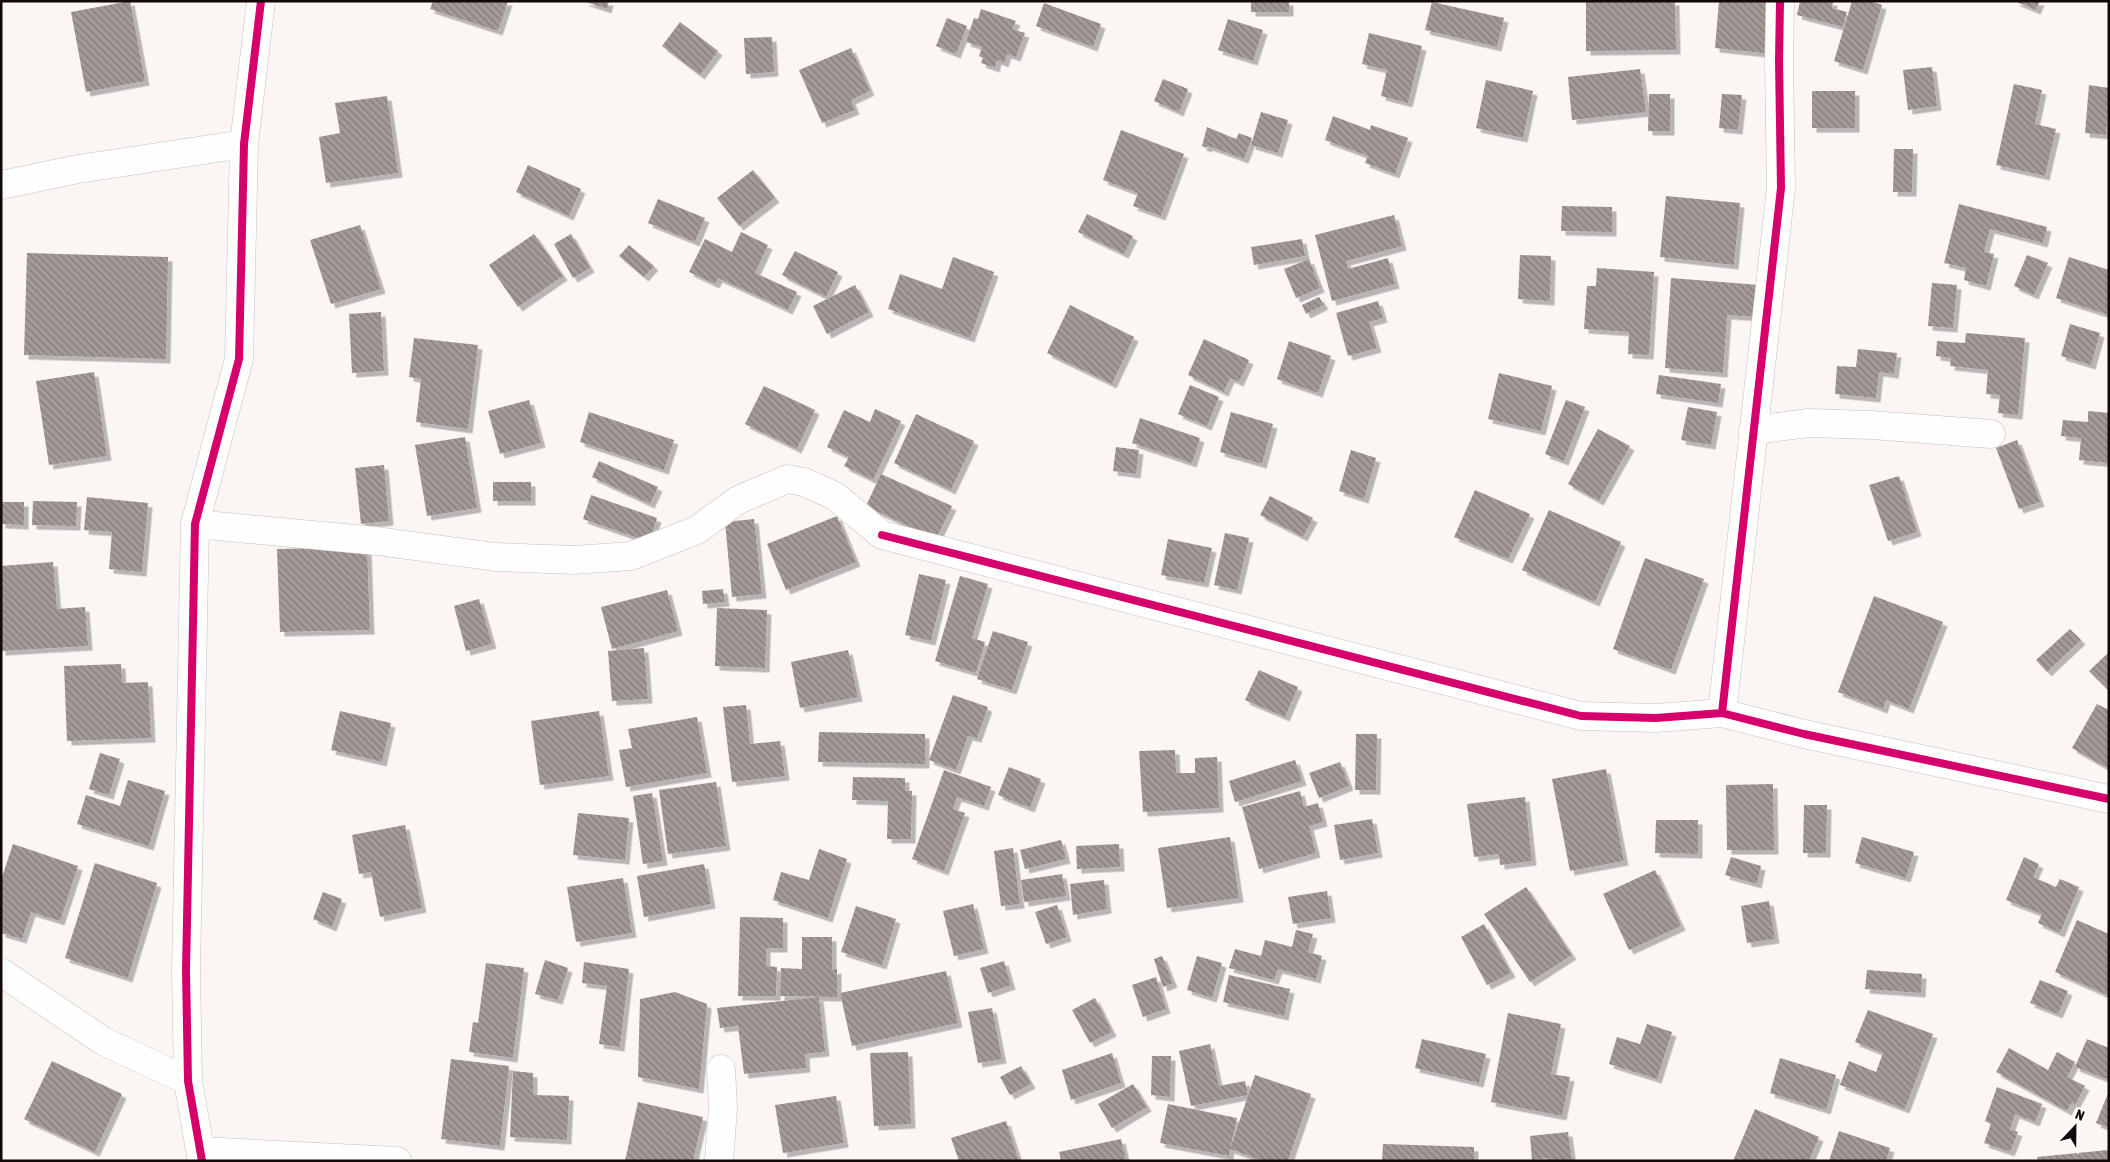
<svg xmlns="http://www.w3.org/2000/svg" width="2110" height="1162" viewBox="0 0 2110 1162" font-family="'Asap Condensed',sans-serif">
	<style>
		.building { fill: url(#building-back-hatch); filter: url(#shadow) }
		.lines { fill: none; stroke-linecap: round; stroke-linejoin: round }
		.minor-casing { stroke: #c7bfbe; stroke-width: 29 }
		.minor { stroke: #fefefd; stroke-width: 28 }
		.cycleway-casing { stroke: #fff; stroke-width: 11 }
		.cycleway { stroke: #d6006c; stroke-width: 8 }
	</style>
	<defs>
		<pattern id="building-back-hatch" width="6" height="6" patternUnits="userSpaceOnUse" patternTransform="scale(1.25)"><rect width="6" height="6" fill="#a49a98"/><path d="M-1 5l2 2M0 0l6 6M5-1l2 2" fill="none" stroke="#847c7a"/></pattern>
		<filter id="shadow"><feDropShadow dx="4.5" dy="4.5" stdDeviation="0" flood-color="#0004"/></filter>
	</defs>
	<rect width="100%" height="100%" fill="#fbf5f4"/>
	<path class="building" d="M 130,1 L 145,81 L 86,92 L 71,12 Z
		M 433,1 L 508,1 L 498,31 L 430,9 Z
		M 583,1 L 609,1 L 607,9 Z
		M 1251,1 L 1289,1 L 1289,12 L 1251,12 Z
		M 1586,1 L 1675,1 L 1676,50 L 1586,51 Z
		M 1719,1 L 1776,1 L 1771,54 L 1715,48 Z
		M 1800,1 L 1833,1 L 1832,8 L 1847,12 L 1843,27 L 1797,15 Z
		M 1852,1 L 1870,1 L 1882,5 L 1863,70 L 1834,61 Z
		M 2014,1 L 2040,1 L 2036,10 Z
		M 1432,2 L 1504,18 L 1497,47 L 1425,30 Z
		M 1044,3 L 1101,24 L 1093,47 L 1036,26 Z
		M 981,9 L 1016,21 L 1012,29 L 1025,33 L 1016,57 L 1007,54 L 1004,63 L 997,60 L 995,68 L 981,63 L 983,58 L 979,56 L 982,47 L 966,42 L 974,18 L 978,19 Z
		M 947,18 L 967,26 L 956,54 L 936,46 Z
		M 1228,19 L 1263,30 L 1253,61 L 1218,50 Z
		M 680,22 L 718,51 L 700,75 L 662,46 Z
		M 1369,33 L 1422,46 L 1408,103 L 1381,96 L 1387,70 L 1362,64 Z
		M 772,37 L 774,72 L 746,74 L 744,38 Z
		M 851,48 L 870,91 L 851,100 L 855,110 L 822,123 L 799,70 Z
		M 1932,67 L 1937,106 L 1908,110 L 1903,70 Z
		M 1640,69 L 1646,112 L 1572,120 L 1568,77 Z
		M 1163,79 L 1188,89 L 1179,112 L 1154,101 Z
		M 1486,80 L 1533,91 L 1523,138 L 1476,128 Z
		M 2014,84 L 2042,90 L 2035,124 L 2056,129 L 2045,176 L 1996,165 Z
		M 2089,85 L 2109,88 L 2106,135 L 2085,133 Z
		M 1812,91 L 1855,91 L 1855,128 L 1812,128 Z
		M 1649,94 L 1670,94 L 1670,131 L 1648,131 Z
		M 1722,94 L 1742,95 L 1738,130 L 1719,128 Z
		M 387,96 L 398,173 L 326,183 L 319,137 L 340,133 L 335,103 Z
		M 1261,112 L 1288,120 L 1278,153 L 1251,145 Z
		M 1333,116 L 1370,130 L 1371,125 L 1408,138 L 1395,174 L 1365,163 L 1368,156 L 1325,140 Z
		M 1207,127 L 1236,139 L 1239,133 L 1252,138 L 1244,159 L 1208,146 L 1207,148 L 1202,146 Z
		M 1121,130 L 1184,154 L 1161,216 L 1133,206 L 1138,193 L 1103,180 Z
		M 1894,149 L 1913,149 L 1912,192 L 1893,192 Z
		M 528,165 L 581,189 L 569,216 L 516,192 Z
		M 753,170 L 775,198 L 739,226 L 717,198 Z
		M 1666,196 L 1740,203 L 1734,265 L 1660,257 Z
		M 658,199 L 705,218 L 695,242 L 648,223 Z
		M 1959,204 L 2047,227 L 2043,243 L 1990,229 L 1984,252 L 1994,254 L 1986,286 L 1964,280 L 1966,268 L 1944,263 Z
		M 1562,206 L 1612,207 L 1612,232 L 1561,231 Z
		M 1087,214 L 1133,236 L 1124,254 L 1078,232 Z
		M 1394,215 L 1402,246 L 1346,261 L 1348,269 L 1388,258 L 1395,284 L 1332,301 L 1315,235 Z
		M 360,225 L 381,289 L 331,304 L 310,240 Z
		M 741,232 L 768,245 L 755,273 L 797,292 L 788,310 L 718,278 L 715,284 L 689,272 L 705,239 L 732,252 Z
		M 534,234 L 563,276 L 518,307 L 489,265 Z
		M 571,234 L 590,268 L 573,278 L 554,244 Z
		M 1302,239 L 1305,256 L 1254,265 L 1251,247 Z
		M 629,245 L 654,266 L 644,277 L 619,256 Z
		M 795,251 L 838,272 L 826,297 L 782,275 Z
		M 27,253 L 168,257 L 166,359 L 24,355 Z
		M 1520,255 L 1551,256 L 1550,301 L 1518,299 Z
		M 2027,255 L 2048,263 L 2034,295 L 2014,286 Z
		M 953,257 L 994,272 L 970,338 L 888,309 L 900,274 L 942,289 Z
		M 2069,257 L 2109,270 L 2109,315 L 2056,298 Z
		M 1309,259 L 1320,288 L 1296,298 L 1284,269 Z
		M 1597,268 L 1654,272 L 1649,355 L 1628,354 L 1629,332 L 1584,329 L 1587,286 L 1596,286 Z
		M 1671,278 L 1759,285 L 1757,317 L 1727,315 L 1723,373 L 1665,368 Z
		M 1932,283 L 1957,285 L 1953,328 L 1928,326 Z
		M 855,285 L 869,312 L 827,334 L 813,306 Z
		M 1319,297 L 1324,305 L 1306,314 L 1302,305 Z
		M 1378,301 L 1383,318 L 1369,322 L 1377,348 L 1348,356 L 1336,313 Z
		M 1070,305 L 1134,337 L 1112,384 L 1047,353 Z
		M 381,312 L 384,371 L 352,373 L 349,314 Z
		M 2070,324 L 2100,333 L 2091,365 L 2061,356 Z
		M 1966,333 L 2025,338 L 2018,415 L 1998,413 L 2000,395 L 1986,394 L 1988,370 L 1950,366 L 1951,358 L 1936,356 L 1937,341 L 1965,343 Z
		M 414,338 L 478,345 L 468,429 L 416,422 L 421,379 L 409,377 Z
		M 1204,339 L 1249,360 L 1239,382 L 1230,378 L 1224,392 L 1188,375 Z
		M 1289,341 L 1331,356 L 1318,393 L 1277,379 Z
		M 1858,349 L 1897,353 L 1894,374 L 1879,372 L 1876,398 L 1835,394 L 1837,366 L 1856,367 Z
		M 94,372 L 107,456 L 49,465 L 36,381 Z
		M 1499,373 L 1552,386 L 1541,431 L 1488,419 Z
		M 1659,375 L 1721,384 L 1718,403 L 1656,394 Z
		M 1190,385 L 1219,397 L 1207,426 L 1178,414 Z
		M 764,386 L 815,410 L 797,449 L 745,424 Z
		M 529,400 L 541,443 L 500,454 L 488,411 Z
		M 1566,400 L 1585,407 L 1564,461 L 1545,454 Z
		M 1688,407 L 1717,412 L 1711,445 L 1681,440 Z
		M 875,409 L 901,421 L 873,480 L 844,466 L 849,457 L 827,447 L 844,410 L 870,422 Z
		M 2088,411 L 2109,413 L 2108,463 L 2079,460 L 2081,438 L 2061,436 L 2063,420 L 2088,422 Z
		M 589,412 L 674,440 L 664,470 L 580,442 Z
		M 1231,412 L 1273,424 L 1262,464 L 1220,452 Z
		M 916,414 L 974,441 L 951,490 L 894,463 Z
		M 1140,418 L 1200,438 L 1192,463 L 1132,443 Z
		M 1598,429 L 1630,446 L 1599,501 L 1568,484 Z
		M 465,437 L 477,508 L 427,516 L 415,445 Z
		M 2017,440 L 2040,502 L 2019,509 L 1996,448 Z
		M 1116,447 L 1139,450 L 1136,474 L 1113,471 Z
		M 1351,450 L 1376,458 L 1364,499 L 1339,491 Z
		M 599,461 L 658,487 L 650,504 L 592,477 Z
		M 384,465 L 389,521 L 361,524 L 355,468 Z
		M 881,474 L 952,506 L 936,539 L 866,506 Z
		M 1899,476 L 1917,532 L 1888,541 L 1869,485 Z
		M 493,482 L 531,482 L 531,501 L 493,501 Z
		M 1475,490 L 1530,514 L 1508,559 L 1454,537 Z
		M 591,495 L 657,518 L 649,542 L 583,519 Z
		M 1270,496 L 1313,518 L 1303,537 L 1260,515 Z
		M 87,497 L 148,503 L 142,572 L 109,569 L 112,532 L 84,530 Z
		M 33,501 L 77,502 L 76,526 L 32,525 Z
		M 1,502 L 24,502 L 24,525 L 1,524 Z
		M 1549,510 L 1621,542 L 1595,602 L 1522,570 Z
		M 837,516 L 856,562 L 786,590 L 767,544 Z
		M 754,519 L 762,594 L 732,597 L 725,522 Z
		M 1225,533 L 1249,538 L 1237,590 L 1214,585 Z
		M 1168,539 L 1212,548 L 1204,583 L 1161,575 Z
		M 367,547 L 370,630 L 280,632 L 277,549 Z
		M 1645,558 L 1704,579 L 1671,670 L 1613,649 Z
		M 53,562 L 57,609 L 85,607 L 88,646 L 1,651 L 1,566 Z
		M 919,574 L 946,580 L 931,641 L 905,635 Z
		M 960,576 L 988,584 L 972,638 L 985,642 L 976,673 L 935,661 Z
		M 723,589 L 725,602 L 703,604 L 702,591 Z
		M 667,590 L 678,631 L 612,649 L 601,607 Z
		M 1874,596 L 1943,622 L 1909,709 L 1886,700 L 1883,709 L 1838,692 Z
		M 479,599 L 492,644 L 466,651 L 454,606 Z
		M 717,608 L 767,610 L 765,668 L 715,666 Z
		M 2070,629 L 2081,640 L 2047,672 L 2036,660 Z
		M 993,631 L 1028,642 L 1012,690 L 977,679 Z
		M 644,648 L 648,699 L 612,701 L 608,651 Z
		M 848,650 L 858,697 L 800,708 L 791,662 Z
		M 2108,653 L 2109,654 L 2109,691 L 2089,671 Z
		M 121,664 L 122,683 L 148,682 L 151,738 L 67,741 L 64,666 Z
		M 1259,670 L 1298,687 L 1285,717 L 1245,700 Z
		M 953,695 L 988,707 L 977,738 L 968,736 L 956,770 L 929,760 Z
		M 2097,704 L 2109,710 L 2109,769 L 2072,748 Z
		M 746,705 L 750,744 L 780,741 L 785,776 L 732,782 L 723,707 Z
		M 340,711 L 391,723 L 382,762 L 331,750 Z
		M 599,711 L 609,776 L 540,785 L 531,721 Z
		M 697,717 L 707,773 L 626,787 L 619,750 L 632,748 L 628,729 Z
		M 819,732 L 925,734 L 925,764 L 818,762 Z
		M 1356,734 L 1377,734 L 1376,790 L 1355,790 Z
		M 1175,750 L 1176,773 L 1195,773 L 1195,758 L 1217,757 L 1219,808 L 1143,812 L 1139,751 Z
		M 100,753 L 120,759 L 109,795 L 89,789 Z
		M 1295,760 L 1302,781 L 1235,802 L 1229,781 Z
		M 1340,762 L 1349,786 L 1319,798 L 1309,773 Z
		M 1009,767 L 1041,779 L 1030,808 L 998,795 Z
		M 1606,769 L 1624,861 L 1570,871 L 1552,779 Z
		M 944,770 L 991,787 L 984,806 L 957,797 L 953,809 L 965,813 L 944,871 L 912,859 Z
		M 853,777 L 905,778 L 905,791 L 912,791 L 911,839 L 887,839 L 888,801 L 852,800 Z
		M 128,780 L 165,791 L 149,846 L 77,824 L 86,795 L 120,806 Z
		M 716,782 L 726,846 L 668,854 L 659,790 Z
		M 1773,784 L 1774,850 L 1727,850 L 1726,785 Z
		M 1300,791 L 1304,807 L 1318,803 L 1323,822 L 1309,826 L 1316,853 L 1259,869 L 1242,807 Z
		M 652,793 L 663,861 L 643,864 L 633,796 Z
		M 1525,797 L 1532,861 L 1500,865 L 1499,854 L 1474,857 L 1467,804 Z
		M 1804,805 L 1827,805 L 1826,853 L 1803,853 Z
		M 578,813 L 629,818 L 625,860 L 573,855 Z
		M 1372,819 L 1378,853 L 1340,860 L 1334,825 Z
		M 1656,820 L 1698,820 L 1698,854 L 1655,853 Z
		M 405,825 L 422,908 L 380,917 L 371,872 L 359,874 L 352,835 Z
		M 1230,837 L 1239,898 L 1167,908 L 1158,848 Z
		M 1862,837 L 1914,852 L 1906,878 L 1855,863 Z
		M 1061,840 L 1066,859 L 1025,869 L 1020,850 Z
		M 13,844 L 78,866 L 60,921 L 31,912 L 22,939 L 1,933 L 1,880 Z
		M 1119,844 L 1120,867 L 1077,869 L 1076,846 Z
		M 1013,848 L 1020,904 L 1001,906 L 994,851 Z
		M 819,849 L 847,859 L 828,918 L 773,900 L 781,872 L 809,880 Z
		M 1731,857 L 1761,866 L 1757,884 L 1725,875 Z
		M 2024,857 L 2039,864 L 2033,877 L 2056,887 L 2060,879 L 2079,887 L 2060,933 L 2038,923 L 2042,914 L 2006,900 Z
		M 95,863 L 157,883 L 128,978 L 65,958 Z
		M 704,864 L 711,904 L 644,917 L 637,876 Z
		M 1655,870 L 1681,926 L 1629,950 L 1603,894 Z
		M 1062,874 L 1066,896 L 1024,902 L 1021,880 Z
		M 623,878 L 632,933 L 576,942 L 567,887 Z
		M 1104,880 L 1107,909 L 1073,915 L 1070,884 Z
		M 1526,887 L 1572,955 L 1530,982 L 1484,914 Z
		M 1327,891 L 1331,918 L 1293,924 L 1288,897 Z
		M 323,892 L 342,899 L 332,927 L 313,919 Z
		M 1769,901 L 1775,939 L 1747,943 L 1741,906 Z
		M 973,904 L 984,949 L 954,956 L 943,911 Z
		M 1057,905 L 1067,937 L 1046,944 L 1035,912 Z
		M 856,906 L 896,919 L 882,965 L 841,952 Z
		M 740,917 L 783,918 L 783,948 L 766,948 L 766,966 L 777,967 L 776,996 L 738,996 Z
		M 2077,920 L 2109,934 L 2109,996 L 2055,972 Z
		M 1484,924 L 1511,973 L 1487,985 L 1461,937 Z
		M 1296,930 L 1313,934 L 1308,952 L 1322,956 L 1316,979 L 1278,969 L 1274,980 L 1229,968 L 1235,949 L 1261,956 L 1265,940 L 1292,947 Z
		M 802,937 L 832,937 L 832,970 L 837,969 L 837,997 L 780,996 L 781,968 L 802,969 Z
		M 1162,956 L 1173,983 L 1163,987 L 1154,959 Z
		M 1197,956 L 1222,963 L 1212,998 L 1187,990 Z
		M 545,960 L 568,968 L 558,1000 L 535,994 Z
		M 1004,961 L 1011,985 L 988,993 L 980,968 Z
		M 584,962 L 629,969 L 620,1047 L 599,1044 L 607,986 L 582,983 Z
		M 486,963 L 524,968 L 513,1058 L 469,1052 L 473,1022 L 478,1023 Z
		M 1867,970 L 1922,974 L 1921,993 L 1865,989 Z
		M 946,971 L 958,1023 L 852,1046 L 840,993 Z
		M 1229,975 L 1290,989 L 1284,1016 L 1223,1002 Z
		M 1156,977 L 1166,1009 L 1143,1017 L 1132,985 Z
		M 2040,980 L 2068,991 L 2058,1014 L 2030,1003 Z
		M 675,992 L 707,1004 L 699,1089 L 638,1077 L 640,999 Z
		M 819,997 L 825,1052 L 805,1054 L 806,1068 L 744,1074 L 738,1026 L 720,1028 L 717,1008 Z
		M 1095,998 L 1112,1032 L 1090,1043 L 1072,1010 Z
		M 992,1008 L 1002,1059 L 978,1063 L 968,1012 Z
		M 1868,1010 L 1933,1034 L 1905,1109 L 1840,1085 L 1849,1061 L 1876,1072 L 1883,1053 L 1855,1042 Z
		M 1508,1013 L 1561,1024 L 1551,1074 L 1570,1077 L 1562,1116 L 1491,1102 Z
		M 1647,1024 L 1672,1032 L 1657,1079 L 1609,1064 L 1617,1037 L 1640,1044 Z
		M 1422,1039 L 1486,1054 L 1479,1083 L 1415,1068 Z
		M 2087,1039 L 2109,1048 L 2109,1080 L 2075,1067 Z
		M 1210,1044 L 1219,1086 L 1245,1081 L 1248,1095 L 1191,1106 L 1179,1051 Z
		M 2009,1048 L 2048,1070 L 2057,1052 L 2075,1062 L 2067,1077 L 2085,1086 L 2075,1105 L 2072,1102 L 2067,1111 L 1996,1072 Z
		M 908,1052 L 911,1124 L 874,1126 L 870,1053 Z
		M 1112,1053 L 1121,1083 L 1071,1100 L 1062,1070 Z
		M 1152,1056 L 1171,1056 L 1170,1097 L 1151,1095 Z
		M 1780,1058 L 1836,1075 L 1826,1110 L 1770,1093 Z
		M 451,1059 L 509,1066 L 500,1146 L 441,1139 Z
		M 52,1061 L 122,1094 L 95,1152 L 24,1119 Z
		M 1021,1066 L 1031,1084 L 1010,1095 L 1000,1077 Z
		M 513,1071 L 533,1073 L 533,1095 L 569,1096 L 567,1140 L 510,1137 Z
		M 1255,1075 L 1311,1094 L 1288,1161 L 1263,1161 L 1230,1149 L 1229,1156 L 1160,1143 L 1168,1104 L 1237,1118 L 1230,1149 Z
		M 1133,1084 L 1147,1107 L 1112,1128 L 1098,1104 Z
		M 1997,1087 L 2042,1104 L 2035,1122 L 2015,1114 L 2010,1129 L 2018,1132 L 2010,1152 L 1984,1143 L 1991,1124 L 1985,1121 Z
		M 2109,1091 L 2109,1128 L 2096,1123 Z
		M 836,1096 L 844,1143 L 783,1153 L 775,1105 Z
		M 638,1102 L 703,1117 L 693,1161 L 625,1161 Z
		M 1755,1109 L 1819,1137 L 1809,1161 L 1733,1161 Z
		M 1006,1121 L 1019,1161 L 959,1161 L 951,1138 Z
		M 1839,1131 L 1890,1148 L 1886,1161 L 1829,1161 Z
		M 1568,1132 L 1572,1161 L 1548,1161 L 1548,1158 L 1532,1160 L 1530,1136 Z
		M 1121,1139 L 1126,1161 L 1061,1161 L 1059,1152 Z
		M 1383,1144 L 1474,1147 L 1474,1161 L 1382,1161 Z
		M 2108,1150 L 2109,1161 L 2038,1161 L 2037,1157 Z"/>
	<g class="lines">
		<g class="minor-casing">
			<path id="minor" d="M 1,185 L 78,169 L 244,144
				M 1753,430 L 1809,423 L 1872,425 L 1991,434
				M 195,524 L 377,541 L 495,557 L 574,560 L 631,556 L 697,530 L 738,500 L 787,479 L 804,482 L 835,496 L 882,535 L 1581,716 L 1656,718 L 1722,713 L 1804,734 L 2109,799
				M 1722,713 L 1781,188 L 1779,61 L 1780,1
				M 1,972 L 103,1041 L 188,1081
				M 201,1151 L 397,1161
				M 202,1161 L 188,1081 L 186,970 L 195,524 L 239,359 L 244,144 L 261,1
				M 719,1161 L 723,1108 L 721,1069"/>
		</g>
		<use href="#minor" class="minor"/>
		<g class="cycleway-casing">
			<path id="cycleway" d="M 882,535 L 1581,716 L 1656,718 L 1722,713 L 1804,734 L 2109,799
				M 1722,713 L 1781,188 L 1779,61 L 1780,1
				M 202,1161 L 188,1081 L 186,970 L 195,524 L 239,359 L 244,144 L 261,1"/>
		</g>
		<use href="#cycleway" class="cycleway"/>
	</g>
	<rect width="2110" height="1162" fill="none" stroke="#120908" stroke-width="5"/>
	<g transform="translate(2075 1127) rotate(22)" stroke="#ffffff" stroke-width="4" paint-order="stroke">
	<path d="M0-4L9 19L0 12L-9 19Z" fill="#120908"/>
	<text y="-8" font-size="14" font-weight="bold" text-anchor="middle" fill="#120908">N</text>
	</g>
</svg>
